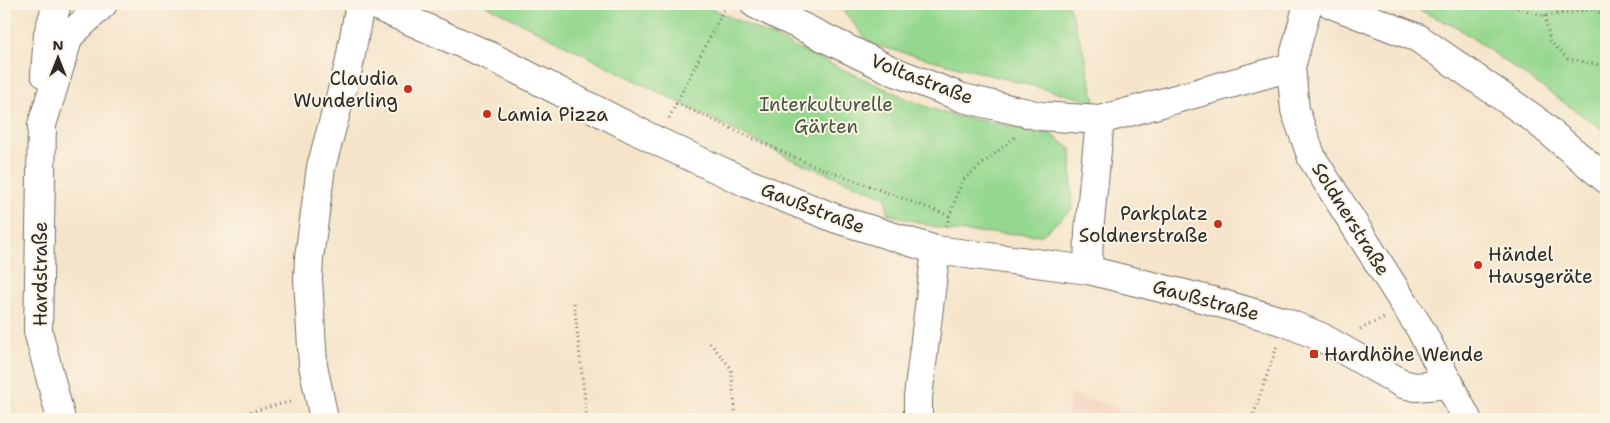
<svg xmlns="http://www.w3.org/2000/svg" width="1610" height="423" viewBox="0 0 1610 423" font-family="'Shantell Sans',sans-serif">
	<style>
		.built { fill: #f4d3c0 }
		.green { fill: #95d88f; stroke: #60825d }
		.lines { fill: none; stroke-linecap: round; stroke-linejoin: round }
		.minor-casing { stroke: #726c63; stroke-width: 30 }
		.path { stroke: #726c63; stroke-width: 3; stroke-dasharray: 1 4; stroke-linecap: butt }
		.minor { stroke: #fff; stroke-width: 28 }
		.poi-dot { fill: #c8321e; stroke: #fcf5e5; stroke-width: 2 }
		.labels { text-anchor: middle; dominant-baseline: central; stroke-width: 4; stroke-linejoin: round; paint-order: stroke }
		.poi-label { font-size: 19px; fill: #2b2b2b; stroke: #fcf5e5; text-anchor: start }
		.street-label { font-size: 19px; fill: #2b2b2b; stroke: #fcf5e5 }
		.park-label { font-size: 19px; fill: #465644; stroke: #fcf5e5 }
	</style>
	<rect width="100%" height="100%" fill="#fcf5e5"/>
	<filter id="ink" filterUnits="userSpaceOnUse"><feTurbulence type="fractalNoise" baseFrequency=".02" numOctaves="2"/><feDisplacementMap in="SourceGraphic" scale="10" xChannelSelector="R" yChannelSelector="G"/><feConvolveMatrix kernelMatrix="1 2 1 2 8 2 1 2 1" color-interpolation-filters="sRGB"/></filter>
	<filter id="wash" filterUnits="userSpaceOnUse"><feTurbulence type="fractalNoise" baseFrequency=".0096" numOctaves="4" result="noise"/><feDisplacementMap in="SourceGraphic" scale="20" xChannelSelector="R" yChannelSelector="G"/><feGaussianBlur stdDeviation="1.12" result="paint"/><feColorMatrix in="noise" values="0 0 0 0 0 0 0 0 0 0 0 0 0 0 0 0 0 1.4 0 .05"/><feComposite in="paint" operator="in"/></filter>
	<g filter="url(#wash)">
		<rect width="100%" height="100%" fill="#f5e4ca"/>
		<path class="built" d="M 1070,394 L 1156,419 L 1068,419 Z"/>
		<path class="green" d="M 484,4 L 703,4 L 792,46 L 912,101 L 946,114 L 1051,134 L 1071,149 L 1072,209 L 1042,235 L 950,231 L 888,214 L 886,197 L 791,159 Z
			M 838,4 L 1068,4 L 1083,50 L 1095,102 L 870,44 Z
			M 1406,4 L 1606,4 L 1606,132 L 1458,28 Z"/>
	</g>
	<g filter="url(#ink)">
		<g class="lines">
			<g class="minor-casing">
				<path id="minor" d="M 372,4 L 490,56 L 657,141 L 747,183 L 837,219 L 936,250 L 1088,270 L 1209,300 L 1285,322 L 1321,337 L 1403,384 L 1415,387 L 1450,384
					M 755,4 L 893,71 L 963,98 L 1040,116 L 1100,120
					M 1308,4 L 1291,67 L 1295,110 L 1312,158 L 1421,330 L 1467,419
					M 1331,4 L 1418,38 L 1533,118 L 1606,179
					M 45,74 L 48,34 L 57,4
					M 1088,270 L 1089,231 L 1100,120 L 1291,67
					M 61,419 L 38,331 L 42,125 L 69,36 L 103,4
					M 324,419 L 313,365 L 308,279 L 309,258 L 321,167 L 349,65 L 360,4
					M 918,419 L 918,397 L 936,250"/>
			</g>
			<path class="path" d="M 714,4 L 724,9 L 727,4
				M 1503,4 L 1545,16 L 1595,9
				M 1596,4 L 1595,9 L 1606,18
				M 1545,16 L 1550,41 L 1568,59 L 1606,66
				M 676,103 L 807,163 L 950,216
				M 669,118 L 724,9
				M 946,226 L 962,181 L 1015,137
				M 574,303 L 587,419
				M 1360,329 L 1384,318
				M 710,343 L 731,368 L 736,419
				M 221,419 L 293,401
				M 1252,419 L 1277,346"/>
			<use href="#minor" class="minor"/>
		</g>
	</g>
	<g class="poi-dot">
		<circle cx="408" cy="89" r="5"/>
		<circle cx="487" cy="114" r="5"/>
		<circle cx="1218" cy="224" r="5"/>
		<circle cx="1478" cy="265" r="5"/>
		<rect x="1309" y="349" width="10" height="10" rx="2.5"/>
	</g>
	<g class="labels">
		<g class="poi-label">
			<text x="398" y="78" text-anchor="end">Claudia<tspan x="398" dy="22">Wunderling</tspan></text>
			<text x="497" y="114">Lamia Pizza</text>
			<text x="1208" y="213" text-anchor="end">Parkplatz<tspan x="1208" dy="22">Soldnerstraße</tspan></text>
			<text x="1488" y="254">Händel<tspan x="1488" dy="22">Hausgeräte</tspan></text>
			<text x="1324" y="354">Hardhöhe Wende</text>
		</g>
		<g class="street-label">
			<text transform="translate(922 79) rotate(21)">Voltastraße</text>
			<text transform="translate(813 208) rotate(21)">Gaußstraße</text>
			<text transform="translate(1351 219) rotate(58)">Soldnerstraße</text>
			<text transform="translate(40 274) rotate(-90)">Hardstraße</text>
			<text transform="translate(1206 300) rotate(15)">Gaußstraße</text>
		</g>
		<g class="park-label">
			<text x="826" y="104">Interkulturelle<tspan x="826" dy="22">Gärten</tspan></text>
		</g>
	</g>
	<rect width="1610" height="423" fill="none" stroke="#fcf5e5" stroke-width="20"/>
	<g transform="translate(58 58)" stroke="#fcf5e5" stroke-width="4" paint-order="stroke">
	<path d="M0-4L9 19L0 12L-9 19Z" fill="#2b2b2b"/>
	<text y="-8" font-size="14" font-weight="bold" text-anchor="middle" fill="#2b2b2b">N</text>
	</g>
</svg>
